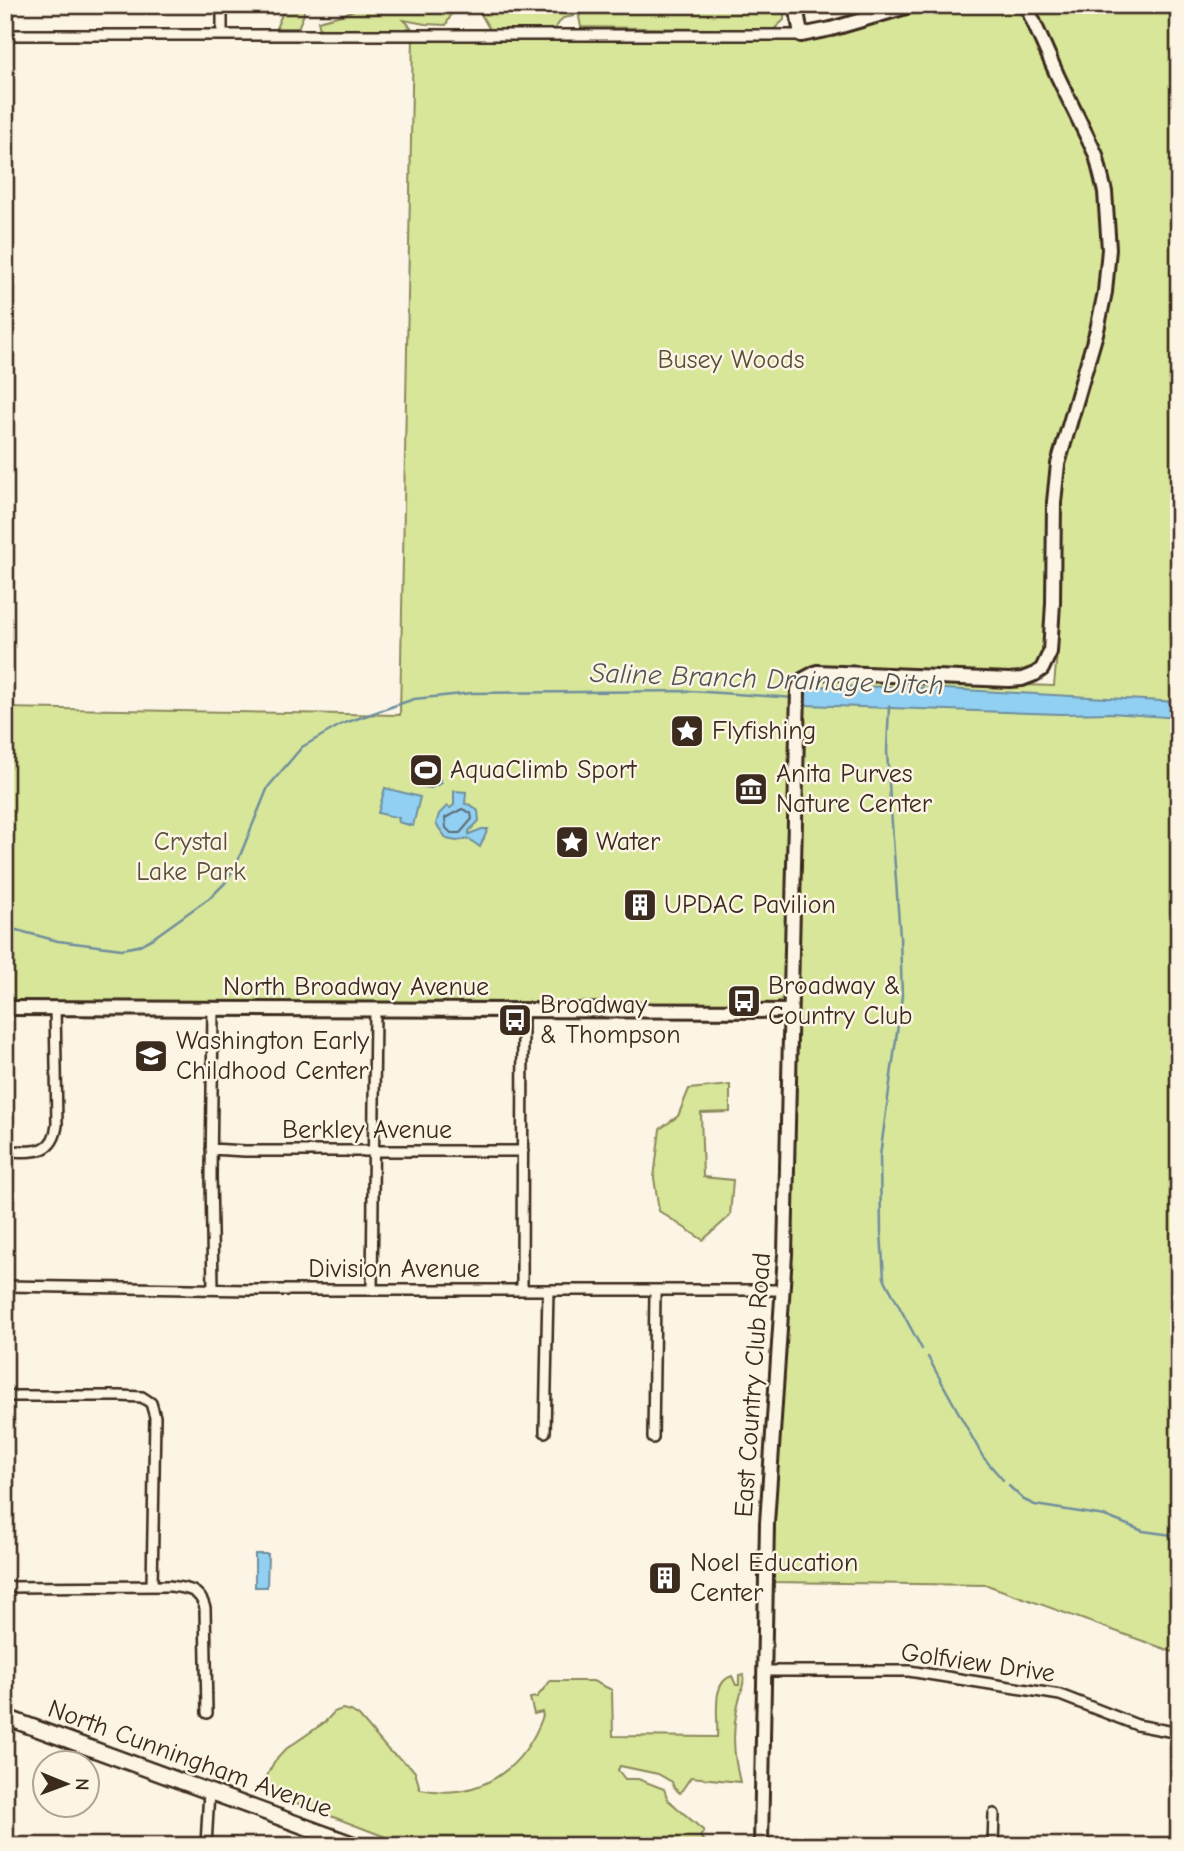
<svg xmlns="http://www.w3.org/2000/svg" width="1184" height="1851" viewBox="0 0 1184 1851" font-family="'Comic Neue',sans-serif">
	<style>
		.green { fill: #d8e699; stroke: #8a885c; stroke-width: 2 }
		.water { fill: #91d0f2; stroke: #6f8e9d; stroke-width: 2 }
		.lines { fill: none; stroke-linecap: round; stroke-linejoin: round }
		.shore { stroke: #5d6c73; stroke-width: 2 }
		.stream { stroke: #6f8e9d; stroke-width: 2.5 }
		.street-casing { stroke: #3b2a1e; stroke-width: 14 }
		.secondary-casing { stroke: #3b2a1e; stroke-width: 18 }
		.primary-casing { stroke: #3b2a1e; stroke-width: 19 }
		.street { stroke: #fcf5e5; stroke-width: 9 }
		.secondary { stroke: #fcf5e5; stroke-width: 12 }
		.primary { stroke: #fcf5e5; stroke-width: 14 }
		.labels { text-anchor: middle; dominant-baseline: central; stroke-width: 5; stroke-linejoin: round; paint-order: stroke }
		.park-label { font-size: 26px; fill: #5a5037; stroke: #fcf5e5 }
		.poi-label { font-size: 26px; fill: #3b2a1e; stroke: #fcf5e5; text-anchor: start }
		.street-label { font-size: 26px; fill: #3b2a1e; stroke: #fcf5e5 }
		.water-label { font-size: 28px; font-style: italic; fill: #505453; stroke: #fcf5e5 }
	</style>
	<rect width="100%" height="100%" fill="#fcf5e5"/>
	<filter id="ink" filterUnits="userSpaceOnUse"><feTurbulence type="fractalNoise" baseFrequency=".0143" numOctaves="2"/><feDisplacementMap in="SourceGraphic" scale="14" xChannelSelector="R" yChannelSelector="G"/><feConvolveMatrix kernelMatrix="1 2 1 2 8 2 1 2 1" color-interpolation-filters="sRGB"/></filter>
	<g filter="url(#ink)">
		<path class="green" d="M 286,5 L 303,5 L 304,14 L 298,28 L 276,28 Z
			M 363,5 L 456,5 L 446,25 L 425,24 L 404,20 L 411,27 L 400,31 L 320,30 L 318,21 L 345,14 Z
			M 472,5 L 579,5 L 574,16 L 563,18 L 552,32 L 490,30 L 482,16 Z
			M 585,5 L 784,5 L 784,20 L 773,30 L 581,27 L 579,17 Z
			M 913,5 L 1026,5 L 1096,155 L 1108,267 L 1058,464 L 1052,635 L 1035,674 L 831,672 L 802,680 L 786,989 L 782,999 L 775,1004 L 5,1001 L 5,708 L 400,715 L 413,35 L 801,35 Z
			M 1033,5 L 1179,5 L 1179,1654 L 987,1585 L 772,1582 L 777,1469 L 787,1337 L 796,1117 L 800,824 L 806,688 L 819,678 L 1054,686 L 1058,642 L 1059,521 L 1064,463 L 1109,299 L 1099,151 Z
			M 730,1085 L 730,1112 L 701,1113 L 703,1177 L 733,1180 L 730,1216 L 703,1240 L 659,1211 L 654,1178 L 660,1129 L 678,1116 L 689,1089 Z
			M 744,1675 C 744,1688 739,1697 737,1709 C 732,1733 734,1759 740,1782 L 691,1777 L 680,1793 L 674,1788 L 672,1782 L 658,1774 L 620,1766 L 618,1770 L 625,1779 L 638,1779 L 664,1789 L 668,1800 L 704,1831 L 700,1837 L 712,1846 L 409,1846 L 260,1789 L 274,1762 L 286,1749 L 325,1722 L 334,1712 L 342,1709 L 351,1711 L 359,1716 L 389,1751 L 410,1766 L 415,1772 L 420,1789 C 478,1801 523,1771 543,1716 L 542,1712 L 534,1714 L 530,1698 L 537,1697 L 550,1681 L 593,1681 L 612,1690 L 613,1736 L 717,1737 C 719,1719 710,1682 732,1676 L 736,1685 L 739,1685 L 739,1676 Z"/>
		<path class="water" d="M 809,686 L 909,687 L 1179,702 L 1179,718 L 1111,713 L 1061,714 L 805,705 L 806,688 Z
			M 433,769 L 439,773 L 439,778 L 442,783 L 431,788 L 419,786 L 420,771 Z
			M 385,788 L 420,797 L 413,826 L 398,822 L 399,818 L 378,813 Z
			M 454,791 L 466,792 L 465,804 L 471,805 L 478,811 L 479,821 L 469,831 L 469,834 L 482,829 L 488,829 L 480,847 L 469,839 L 456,841 L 447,839 L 436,824 L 439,814 L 447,806 L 450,808 L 454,805 Z
			M 255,1554 L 268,1554 L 267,1587 L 255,1587 Z"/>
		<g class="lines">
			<path class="shore" d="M 462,809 L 471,813 L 472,819 L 460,833 L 451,833 L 446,828 L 445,818 Z"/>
			<path class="stream" d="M 889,706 L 887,751 L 890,800
				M 891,810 L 900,937 L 902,996 L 880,1156 L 881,1232 L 884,1278 L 922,1349
				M 5,927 L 58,941 L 122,949 L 138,946 L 153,938 L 212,896 L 225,883 L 237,863 L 268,787 L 302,747 L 342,724 L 414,699 L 472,693 L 691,691 L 795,698
				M 928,1357 L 983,1457 L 1003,1480
				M 1009,1486 L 1024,1500 L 1035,1505 L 1105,1516 L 1143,1531 L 1179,1536"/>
			<g class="street-casing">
				<path id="street" d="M 5,35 L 801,35
					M 222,35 L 222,5
					M 211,1149 L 245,1151 L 523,1151
					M 5,1151 C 31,1151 53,1157 57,1125 L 55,1007
					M 5,1286 L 250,1290 L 783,1290
					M 213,1288 L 211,1175 L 213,1009
					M 372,1290 L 375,1010
					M 522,1290 L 523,1010
					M 5,1396 L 120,1396 L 142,1397 L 151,1403 L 155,1417 L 152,1586
					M 545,1432 L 548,1290
					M 653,1438 L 655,1292
					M 5,1587 L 169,1586 C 187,1588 200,1589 205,1608 L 207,1713
					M 764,1671 L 909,1671 L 1060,1695 L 1137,1725 L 1179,1733
					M 206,1846 L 209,1791
					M 993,1846 L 994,1814"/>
			</g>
			<g class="secondary-casing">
				<path id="secondary" d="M 796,5 L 801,35 L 831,29 L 913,5
					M 5,1008 L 790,1011
					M 761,1846 L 767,1523 L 785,1254 L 798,690 L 802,680 L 817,672 L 1009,680 L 1022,679 L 1035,674 L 1042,669 L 1050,652 L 1053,603 L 1054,502 L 1058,464 L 1097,330 L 1105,292 L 1109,249 L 1105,192 L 1096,155 L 1058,77 L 1026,5"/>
			</g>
			<g class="primary-casing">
				<path id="primary" d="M 5,1717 L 358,1846"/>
			</g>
			<use href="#street" class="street"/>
			<use href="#secondary" class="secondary"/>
			<use href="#primary" class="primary"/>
		</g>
	</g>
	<defs>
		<g id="sight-square" transform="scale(1.75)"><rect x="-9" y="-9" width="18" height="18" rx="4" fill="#3b2a1e" stroke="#fcf5e5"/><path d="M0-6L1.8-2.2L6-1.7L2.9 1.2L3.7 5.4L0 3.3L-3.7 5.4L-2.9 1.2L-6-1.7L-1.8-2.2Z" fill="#fff"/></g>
		<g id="stadium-square" transform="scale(1.75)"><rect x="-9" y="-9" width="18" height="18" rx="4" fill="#3b2a1e" stroke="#fcf5e5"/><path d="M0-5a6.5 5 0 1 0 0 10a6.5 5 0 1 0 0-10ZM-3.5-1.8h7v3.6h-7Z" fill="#fff"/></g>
		<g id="museum-square" transform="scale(1.75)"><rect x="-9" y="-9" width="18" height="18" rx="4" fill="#3b2a1e" stroke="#fcf5e5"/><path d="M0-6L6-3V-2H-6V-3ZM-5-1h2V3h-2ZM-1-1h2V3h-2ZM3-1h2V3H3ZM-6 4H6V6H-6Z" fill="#fff"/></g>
		<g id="building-square" transform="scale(1.75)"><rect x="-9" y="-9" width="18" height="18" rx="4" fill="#3b2a1e" stroke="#fcf5e5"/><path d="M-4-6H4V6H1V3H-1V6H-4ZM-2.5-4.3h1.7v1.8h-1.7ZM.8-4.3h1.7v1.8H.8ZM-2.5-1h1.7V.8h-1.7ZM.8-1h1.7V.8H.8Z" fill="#fff"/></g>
		<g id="bus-square" transform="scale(1.75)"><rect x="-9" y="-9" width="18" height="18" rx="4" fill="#3b2a1e" stroke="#fcf5e5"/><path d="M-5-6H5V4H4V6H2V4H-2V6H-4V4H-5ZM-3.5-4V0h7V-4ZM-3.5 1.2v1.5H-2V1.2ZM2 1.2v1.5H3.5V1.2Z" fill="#fff"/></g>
		<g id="school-square" transform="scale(1.75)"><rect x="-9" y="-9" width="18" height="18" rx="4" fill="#3b2a1e" stroke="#fcf5e5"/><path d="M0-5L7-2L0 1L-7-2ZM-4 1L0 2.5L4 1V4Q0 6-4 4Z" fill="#fff"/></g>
	</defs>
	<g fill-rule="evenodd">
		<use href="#sight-square" x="687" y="731"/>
		<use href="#stadium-square" x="426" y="770"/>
		<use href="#museum-square" x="751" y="789"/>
		<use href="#sight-square" x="572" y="842"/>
		<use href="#building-square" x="640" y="905"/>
		<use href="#bus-square" x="744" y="1001"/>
		<use href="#bus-square" x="515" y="1020"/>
		<use href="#school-square" x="151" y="1056"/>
		<use href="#building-square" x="665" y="1578"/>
	</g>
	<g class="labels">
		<g class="park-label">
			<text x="731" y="360">Busey Woods</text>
			<text x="191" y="842">Crystal<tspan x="191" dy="30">Lake Park</tspan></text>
		</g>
		<g class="poi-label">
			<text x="712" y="731">Flyfishing</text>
			<text x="450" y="770">AquaClimb Sport</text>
			<text x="776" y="774">Anita Purves<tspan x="776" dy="30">Nature Center</tspan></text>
			<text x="596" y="842">Water</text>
			<text x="664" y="905">UPDAC Pavilion</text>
			<text x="768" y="986">Broadway &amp;<tspan x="768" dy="30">Country Club</tspan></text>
			<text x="540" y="1005">Broadway<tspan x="540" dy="30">&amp; Thompson</tspan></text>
			<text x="176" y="1041">Washington Early<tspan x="176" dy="30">Childhood Center</tspan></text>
			<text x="690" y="1563">Noel Education<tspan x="690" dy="30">Center</tspan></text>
		</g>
		<g class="street-label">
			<text x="356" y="987">North Broadway Avenue</text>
			<text x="367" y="1130">Berkley Avenue</text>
			<text x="394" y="1269">Division Avenue</text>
			<text transform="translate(753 1385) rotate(-86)">East Country Club Road</text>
			<text transform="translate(978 1663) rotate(8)">Golfview Drive</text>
			<text transform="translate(190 1759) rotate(20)">North Cunningham Avenue</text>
		</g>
		<g class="water-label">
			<text transform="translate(767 679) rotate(2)">Saline Branch Drainage Ditch</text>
		</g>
	</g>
	<rect width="1184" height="1851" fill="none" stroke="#fcf5e5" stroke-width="28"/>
	<rect x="14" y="14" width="1156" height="1823" fill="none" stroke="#3b2a1e" stroke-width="2.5" filter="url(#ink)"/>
	<g transform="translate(66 1784) rotate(91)"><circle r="33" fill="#fcf5e5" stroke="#afa495" stroke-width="2"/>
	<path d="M0-5L12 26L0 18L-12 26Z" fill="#3b2a1e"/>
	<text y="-10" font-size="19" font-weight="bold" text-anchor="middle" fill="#3b2a1e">N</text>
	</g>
</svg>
